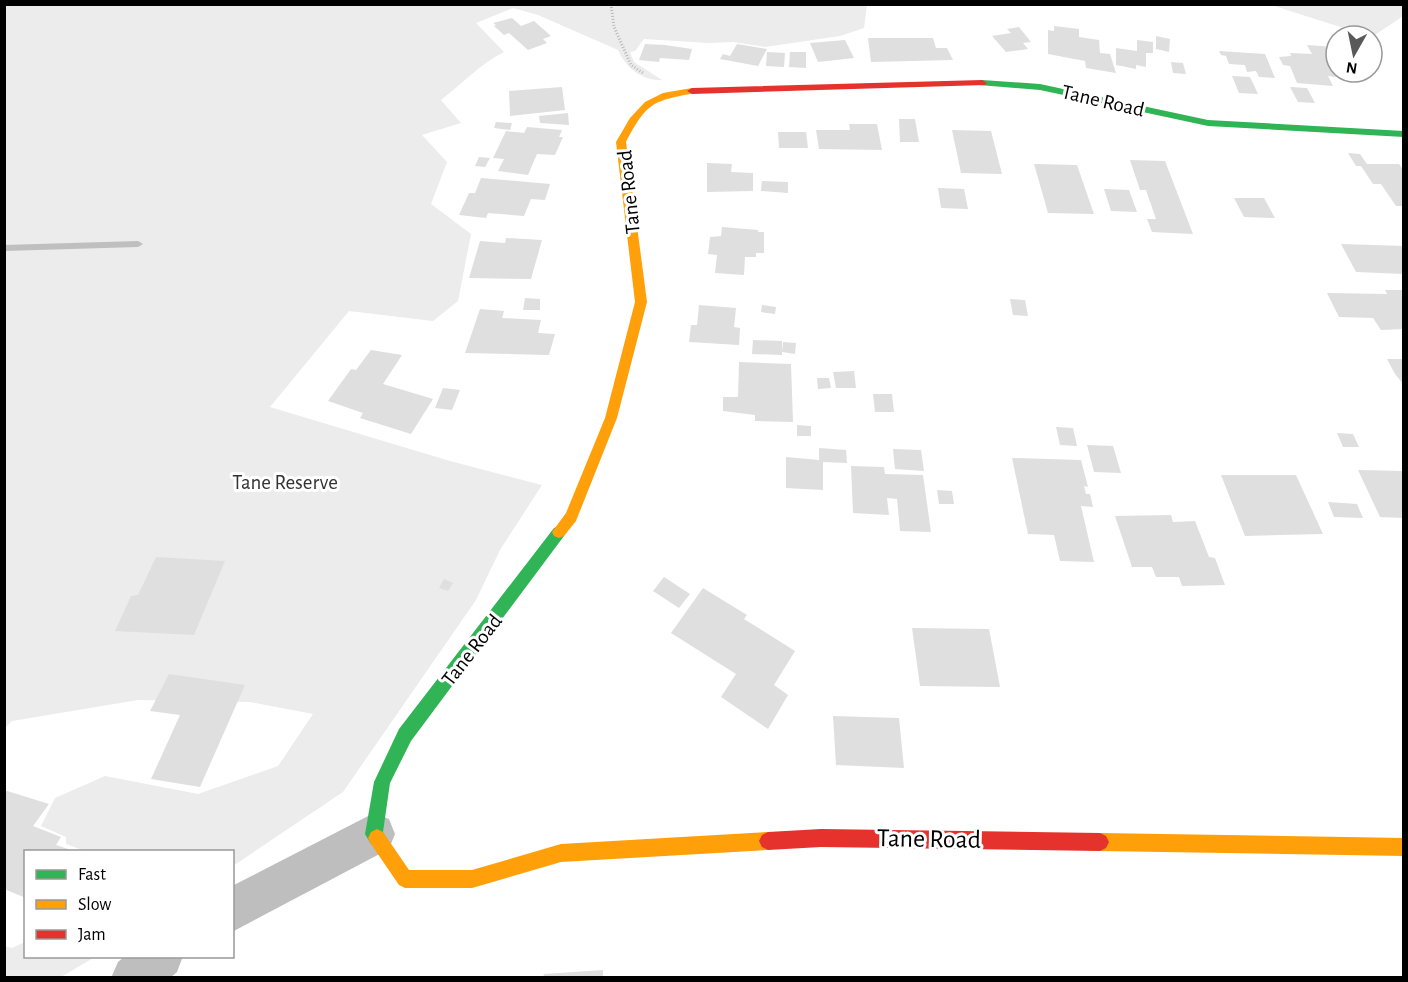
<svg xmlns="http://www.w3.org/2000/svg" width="1408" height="982" viewBox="0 0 1408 982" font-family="'Alegreya Sans',sans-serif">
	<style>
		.green { fill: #ececec }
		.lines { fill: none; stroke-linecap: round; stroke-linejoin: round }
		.stream { fill: #bfbfbf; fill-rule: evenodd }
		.building { fill: #dfdfdf }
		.path { stroke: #b9b9b9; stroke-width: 3; stroke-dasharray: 1 2; stroke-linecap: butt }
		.street { fill: #bebebe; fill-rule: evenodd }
		.fast { fill: #30b455; fill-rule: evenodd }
		.slow { fill: #ff9f0a; fill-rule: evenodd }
		.jam { fill: #e5322d; fill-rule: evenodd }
		.labels { text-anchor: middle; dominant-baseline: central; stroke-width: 6; stroke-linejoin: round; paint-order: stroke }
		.street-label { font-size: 21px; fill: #000; stroke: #fff }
		.park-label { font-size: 21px; fill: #333; stroke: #fff }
		.near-street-label { font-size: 26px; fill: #000; stroke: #fff }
	</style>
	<rect width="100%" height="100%" fill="#fff"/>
	<path class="green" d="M 5,5 L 867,5 L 864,28 L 840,36 L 765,47 L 733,42 L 709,43 L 644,39 L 635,51 L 630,52 L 634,62 L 662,80 C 642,81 626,68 618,50 L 538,15 L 513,8 L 476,23 L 504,52 C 481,63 462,84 441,100 L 461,123 L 422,135 L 447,162 L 431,204 L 471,234 L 458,301 L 433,321 L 349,311 L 270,407 L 450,461 L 542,485 L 500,550 L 476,600 L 343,792 L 233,866 L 232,852 L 85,851 L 66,844 L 66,837 L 41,826 L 55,798 L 105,776 L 198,794 L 278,766 L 313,714 L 250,702 L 138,700 L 12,721 L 5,728 Z
		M 1271,5 L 1403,5 L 1403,16 L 1372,37 Z
		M 25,942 L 26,956 L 95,957 L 61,977 L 5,977 L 5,946 L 12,948 Z"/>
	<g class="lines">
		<path class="stream" d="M 138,241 L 143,244 L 138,247 L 4,251 L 4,245 Z"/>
	</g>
	<path class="building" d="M 512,18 L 521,26 L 534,21 L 551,36 L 543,39 L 547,43 L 528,50 L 509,33 L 504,35 L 494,26 L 496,25 L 493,23 Z
		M 1054,26 L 1079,29 L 1079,37 L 1099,40 L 1100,53 L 1110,54 L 1116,73 L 1086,68 L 1085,61 L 1048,54 L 1048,30 L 1054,31 Z
		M 1019,27 L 1031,42 L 1023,43 L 1028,49 L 1006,52 L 992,36 L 1011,33 L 1007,29 Z
		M 1156,36 L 1170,39 L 1169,52 L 1156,49 Z
		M 868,38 L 933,38 L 936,48 L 947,48 L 953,60 L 871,62 Z
		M 845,40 L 854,58 L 818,62 L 810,43 Z
		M 1137,40 L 1153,42 L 1153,53 L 1146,53 L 1146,67 L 1136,65 L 1136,69 L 1116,65 L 1116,48 L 1137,51 Z
		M 645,44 L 665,45 L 692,49 L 689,60 L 660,58 L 659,62 L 639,60 Z
		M 737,44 L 767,49 L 758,66 L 720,59 L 723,54 L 730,56 Z
		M 1307,45 L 1335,47 L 1336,72 L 1340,72 L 1342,78 L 1328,76 L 1333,86 L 1297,83 L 1290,66 L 1283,65 L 1279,57 L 1291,56 L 1290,53 L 1312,54 Z
		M 1219,51 L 1265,54 L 1275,78 L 1259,77 L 1256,71 L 1247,72 L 1245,65 L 1229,64 L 1226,56 L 1221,55 Z
		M 767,52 L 785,53 L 784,67 L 766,66 Z
		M 790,52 L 806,52 L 806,68 L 789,67 Z
		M 1171,62 L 1183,63 L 1186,74 L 1173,73 Z
		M 1232,76 L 1250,77 L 1258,94 L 1239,93 Z
		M 562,87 L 565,110 L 510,116 L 509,91 Z
		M 1290,87 L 1307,88 L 1315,103 L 1298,102 Z
		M 568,113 L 569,125 L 540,123 L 539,116 Z
		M 899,119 L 915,119 L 919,142 L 900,142 Z
		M 496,122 L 512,123 L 510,130 L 494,128 Z
		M 849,124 L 877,124 L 882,150 L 819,149 L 816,130 L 850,130 Z
		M 527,127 L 562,130 L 559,137 L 563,137 L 555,155 L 537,154 L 528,175 L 498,171 L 504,159 L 493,158 L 506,131 L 524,133 Z
		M 952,130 L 991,131 L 1002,174 L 961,173 Z
		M 778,132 L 806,132 L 808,148 L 779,148 Z
		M 1348,153 L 1360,154 L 1367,164 L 1399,164 L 1404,171 L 1404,206 L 1396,206 L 1381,184 L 1373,184 L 1361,166 L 1356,166 Z
		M 479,157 L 490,158 L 485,167 L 475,166 Z
		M 1130,160 L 1165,161 L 1193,234 L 1152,232 L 1147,219 L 1156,219 L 1146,190 L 1140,190 Z
		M 707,163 L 732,164 L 731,172 L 753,173 L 753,191 L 707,192 Z
		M 1034,164 L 1077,165 L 1094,214 L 1048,213 Z
		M 481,178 L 550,184 L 545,200 L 531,199 L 524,216 L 488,213 L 486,218 L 459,215 L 469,193 L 475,193 Z
		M 762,181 L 788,182 L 788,193 L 761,191 Z
		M 938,188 L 964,189 L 968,209 L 941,208 Z
		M 1104,189 L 1129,190 L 1137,212 L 1111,211 Z
		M 1234,198 L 1264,198 L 1275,218 L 1244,217 Z
		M 722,227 L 758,230 L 758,232 L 764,232 L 764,253 L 756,253 L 756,257 L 745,257 L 744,275 L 715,273 L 717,255 L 708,254 L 710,237 L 721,236 Z
		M 506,238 L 542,240 L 531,279 L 469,278 L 480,241 L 505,243 Z
		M 1341,244 L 1404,246 L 1404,274 L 1356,272 Z
		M 1385,290 L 1404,290 L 1404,329 L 1381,330 L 1373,318 L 1339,317 L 1327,293 L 1387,294 Z
		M 525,298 L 540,299 L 540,310 L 523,310 Z
		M 1010,299 L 1025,300 L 1028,316 L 1013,315 Z
		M 699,305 L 736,308 L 734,327 L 740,328 L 739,345 L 689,342 L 691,325 L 697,325 Z
		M 762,305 L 776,307 L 775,314 L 761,312 Z
		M 480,309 L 504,311 L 502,318 L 541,320 L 538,333 L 555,334 L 549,355 L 465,353 Z
		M 753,340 L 782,341 L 782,355 L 752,354 Z
		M 783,342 L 796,343 L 795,354 L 782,352 Z
		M 371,350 L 402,355 L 383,384 L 433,399 L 411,434 L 360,418 L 363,413 L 328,401 L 351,369 L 356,370 Z
		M 1387,359 L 1404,359 L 1404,385 L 1395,374 Z
		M 739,362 L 791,364 L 793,422 L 755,421 L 755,415 L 723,411 L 723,397 L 738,397 Z
		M 854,371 L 856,388 L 836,388 L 833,372 Z
		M 817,378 L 829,378 L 831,388 L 818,389 Z
		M 443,388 L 460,390 L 452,410 L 435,408 Z
		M 873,394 L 892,394 L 894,412 L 875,412 Z
		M 797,425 L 811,426 L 811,436 L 797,436 Z
		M 1056,427 L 1073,428 L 1077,446 L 1060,445 Z
		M 1337,433 L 1353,434 L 1359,447 L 1343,447 Z
		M 1087,445 L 1113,446 L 1121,473 L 1094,472 Z
		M 819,448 L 846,450 L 847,463 L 823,462 L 823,490 L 786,488 L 786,457 L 819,460 Z
		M 893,449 L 921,450 L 924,471 L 895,469 Z
		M 1012,458 L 1081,460 L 1088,487 L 1084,486 L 1086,494 L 1090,494 L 1093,507 L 1081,506 L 1094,562 L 1060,561 L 1054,535 L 1028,534 Z
		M 851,466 L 884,467 L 885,474 L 923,475 L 931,532 L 900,531 L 897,499 L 887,498 L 889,515 L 853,513 Z
		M 1358,470 L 1404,471 L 1404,518 L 1380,517 Z
		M 1221,475 L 1296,475 L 1323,534 L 1245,536 Z
		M 937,490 L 952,491 L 954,504 L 939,504 Z
		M 1328,502 L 1357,504 L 1363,518 L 1334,517 Z
		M 1171,515 L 1173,522 L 1195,521 L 1209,557 L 1215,558 L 1225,585 L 1182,586 L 1179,577 L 1156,577 L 1152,567 L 1132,567 L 1115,516 Z
		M 156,557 L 225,561 L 194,635 L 115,631 L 131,596 L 138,595 Z
		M 664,577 L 690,594 L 679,608 L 653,591 Z
		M 444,579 L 453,583 L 448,591 L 439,588 Z
		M 703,588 L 747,615 L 744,619 L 795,651 L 774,685 L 788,695 L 768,729 L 721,697 L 736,674 L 671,633 Z
		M 912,628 L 989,629 L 1000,687 L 920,686 Z
		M 169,674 L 245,685 L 200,787 L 151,779 L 180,715 L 150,711 Z
		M 833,716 L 899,718 L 904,768 L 836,765 Z
		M 4,790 L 49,804 L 33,826 L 61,837 L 56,845 L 74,851 L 26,852 L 26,898 L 4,889 Z
		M 603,970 L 603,978 L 543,978 L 544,974 Z"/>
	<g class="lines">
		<path class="path" d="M 611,4 L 614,27 L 631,65 L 643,73"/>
		<path class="street" d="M 374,813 L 389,819 L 395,834 L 389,849 L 232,932 L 232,886 Z
			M 125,956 L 183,956 L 177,972 L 170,978 L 111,978 L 118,962 Z"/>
		<path class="fast" d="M 982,80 L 1040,84 L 1208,120 L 1404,131 L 1404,137 L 1208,126 L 1040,90 L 979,85 L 977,83 Z
			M 559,526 L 564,528 L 566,532 L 564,536 L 411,741 L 390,783 L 383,832 L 386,838 L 383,844 L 377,847 L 371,844 L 365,834 L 374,782 L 399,729 L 554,528 Z"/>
		<path class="slow" d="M 692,88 L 697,91 L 695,93 C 653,101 647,102 626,142 L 647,302 L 617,418 L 576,521 L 564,536 L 559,538 L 554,536 L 552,532 L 566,513 L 605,418 L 635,302 L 616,142 L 630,118 L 645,102 L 663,93 Z
			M 377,829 L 383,832 L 409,870 L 472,870 L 561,844 L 768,832 L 774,835 L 777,841 L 774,847 L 768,850 L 561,862 L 472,888 L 405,888 L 399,885 L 371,844 L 368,838 L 371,832 Z
			M 1100,833 L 1404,838 L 1404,856 L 1100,851 L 1094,848 L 1091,842 L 1094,836 Z"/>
		<path class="jam" d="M 982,80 L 987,83 L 985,85 L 692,94 L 687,91 L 692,88 Z
			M 821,829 L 1100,833 L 1106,836 L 1109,842 L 1106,848 L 1100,851 L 821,847 L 768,850 L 762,847 L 759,841 L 762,835 L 768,832 Z"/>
	</g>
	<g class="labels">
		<g class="street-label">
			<text transform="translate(1103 101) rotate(13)">Tane Road</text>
			<text transform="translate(629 192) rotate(-96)">Tane Road</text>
			<text transform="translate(472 650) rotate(-52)">Tane Road</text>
		</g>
		<g class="park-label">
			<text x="285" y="482">Tane Reserve</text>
		</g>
		<g class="near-street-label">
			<text transform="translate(929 839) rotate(1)">Tane Road</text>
		</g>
	</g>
	<rect width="1408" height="982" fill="none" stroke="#000000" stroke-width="12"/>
	<rect x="24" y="850" width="210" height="108" fill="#ffffff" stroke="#999999" stroke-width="1.5"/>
	<rect x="36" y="870" width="30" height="9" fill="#30b455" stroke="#999999" stroke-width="1.5"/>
	<text x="78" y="880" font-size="18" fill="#000000">Fast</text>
	<rect x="36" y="900" width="30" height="9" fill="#ff9f0a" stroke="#999999" stroke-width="1.5"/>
	<text x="78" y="910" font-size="18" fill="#000000">Slow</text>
	<rect x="36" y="930" width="30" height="9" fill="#e5322d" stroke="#999999" stroke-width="1.5"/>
	<text x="78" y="940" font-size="18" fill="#000000">Jam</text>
	<g transform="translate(1354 54) rotate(189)"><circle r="28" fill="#ffffff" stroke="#999999" stroke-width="1.5"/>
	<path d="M0-4.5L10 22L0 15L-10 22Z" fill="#595959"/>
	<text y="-9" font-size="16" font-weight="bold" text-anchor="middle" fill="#000000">N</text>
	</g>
</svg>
